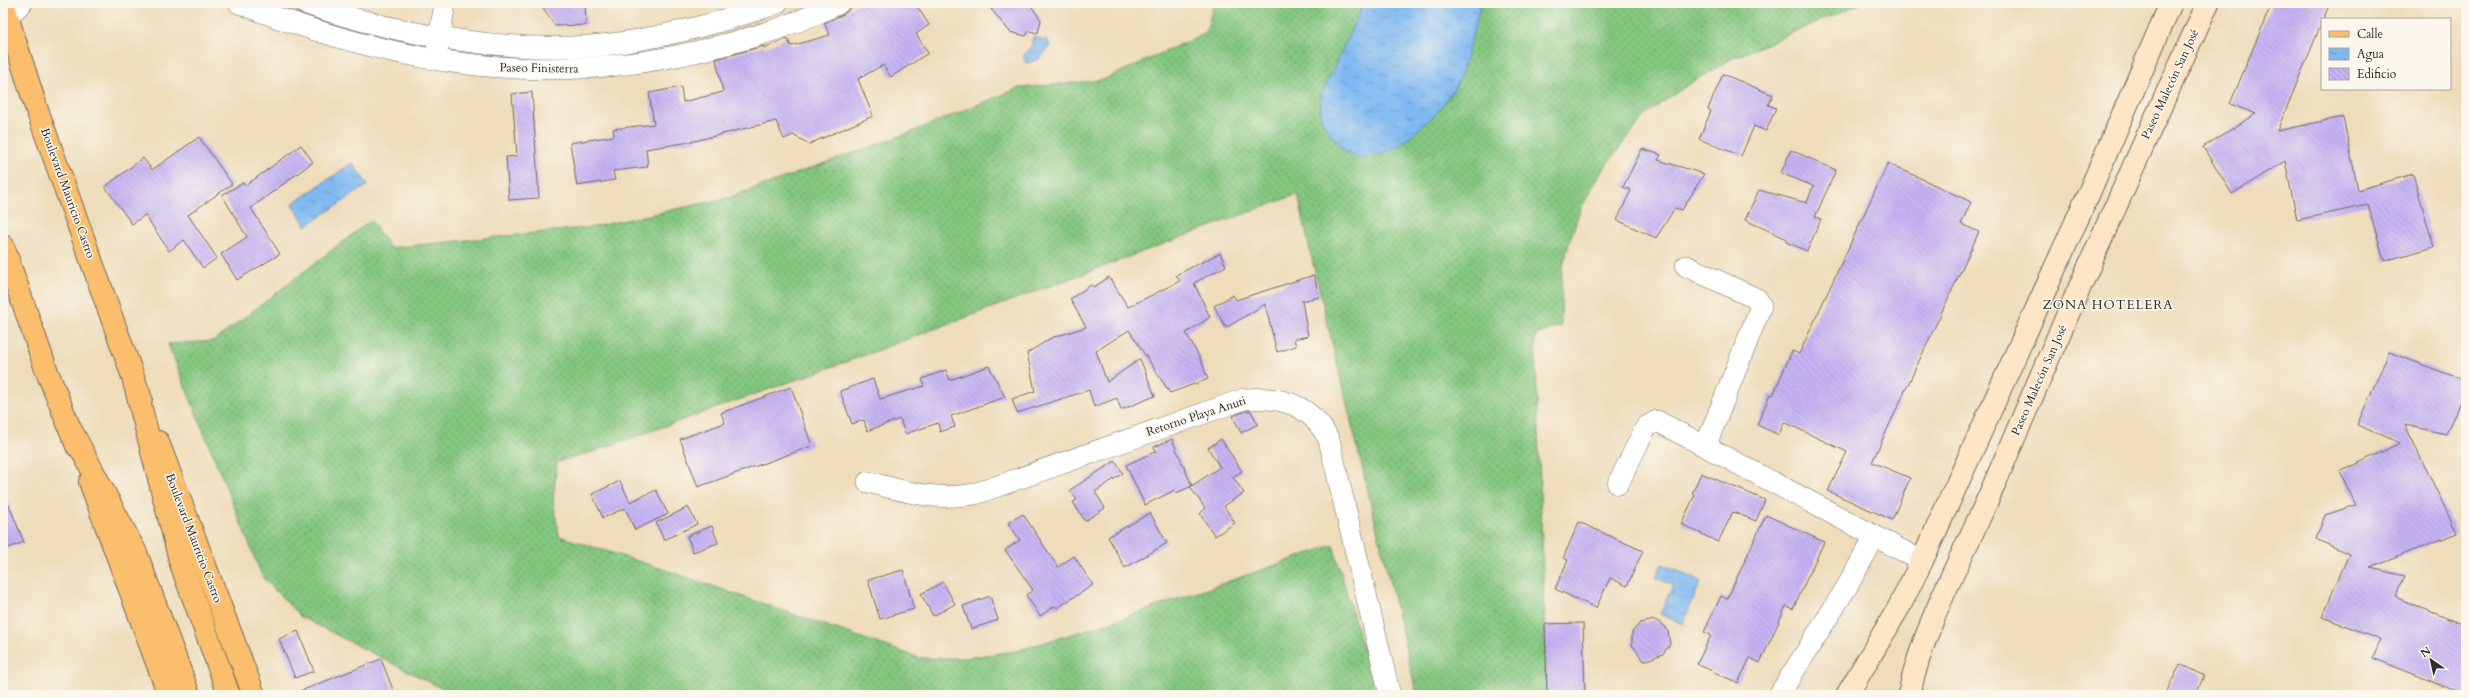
<svg xmlns="http://www.w3.org/2000/svg" width="2469" height="698" viewBox="0 0 2469 698" font-family="Cardo,serif">
	<style>
		.grass { fill: url(#grass-dots); stroke: #577855 }
		.water { fill: url(#water-ripples); stroke: #56728e }
		.building { fill: url(#building-back-hatch) }
		.lines { fill: none; stroke-linecap: round; stroke-linejoin: round }
		.street-casing { stroke: #6f695d; stroke-width: 22 }
		.secondary-casing { stroke: #6f695d; stroke-width: 24 }
		.primary-casing { stroke: #6f695d; stroke-width: 24 }
		.highway-casing { stroke: #6f695d; stroke-width: 24 }
		.street { stroke: #fff; stroke-width: 21 }
		.secondary { stroke: #fde5c5; stroke-width: 22 }
		.primary { stroke: #fabe6d; stroke-width: 22 }
		.highway { stroke: #fabe6d; stroke-width: 22 }
		.labels { text-anchor: middle; dominant-baseline: central; stroke-width: 3; stroke-linejoin: round; paint-order: stroke }
		.street-label { font-size: 12px; fill: #2b2b2b; stroke: #fbf7ec }
		.neighbourhood-label { font-size: 13px; letter-spacing: 1px; fill: #2b2b2b; stroke: #fbf7ec }
	</style>
	<defs>
		<pattern id="grass-dots" width="8" height="8" patternUnits="userSpaceOnUse"><rect width="8" height="8" fill="#83c67f"/><path d="M2 2h.1M6 6h.1" fill="none" stroke="#6ba168" stroke-width="1.8" stroke-linecap="round"/></pattern>
		<pattern id="water-ripples" width="26" height="14" patternUnits="userSpaceOnUse"><rect width="26" height="14" fill="#80b9f1"/><path d="M2 4q2-2 4 0t4 0M15 11q2-2 4 0t4 0" fill="none" stroke="#6997c3"/></pattern>
		<pattern id="building-back-hatch" width="6" height="6" patternUnits="userSpaceOnUse"><rect width="6" height="6" fill="#c5b3f3"/><path d="M-1 5l2 2M0 0l6 6M5-1l2 2" fill="none" stroke="#a99ad0"/></pattern>
	</defs>
	<rect width="100%" height="100%" fill="#fbf7ec"/>
	<filter id="ink" filterUnits="userSpaceOnUse"><feTurbulence type="fractalNoise" baseFrequency=".025" numOctaves="2"/><feDisplacementMap in="SourceGraphic" scale="8" xChannelSelector="R" yChannelSelector="G"/><feConvolveMatrix kernelMatrix="1 2 1 2 8 2 1 2 1" color-interpolation-filters="sRGB"/></filter>
	<filter id="wash" filterUnits="userSpaceOnUse"><feTurbulence type="fractalNoise" baseFrequency=".012" numOctaves="4" result="noise"/><feDisplacementMap in="SourceGraphic" scale="16" xChannelSelector="R" yChannelSelector="G"/><feGaussianBlur stdDeviation="0.9" result="paint"/><feColorMatrix in="noise" values="0 0 0 0 0 0 0 0 0 0 0 0 0 0 0 0 0 1.4 0 .05"/><feComposite in="paint" operator="in"/></filter>
	<g filter="url(#wash)">
		<rect width="100%" height="100%" fill="#eedcba"/>
		<path class="grass" d="M 1214,3 L 1862,3 L 1733,58 L 1689,84 L 1646,114 L 1603,169 L 1581,208 L 1571,236 L 1562,270 L 1561,326 L 1535,335 L 1547,695 L 1417,695 L 1310,251 L 1298,194 L 854,359 L 595,451 L 557,462 L 553,500 L 559,536 L 672,572 L 920,658 L 964,658 L 1016,651 L 1118,620 L 1333,545 L 1376,695 L 455,695 L 301,617 L 263,578 L 168,344 L 214,341 L 371,220 L 390,248 L 593,227 L 728,198 L 909,133 L 1019,88 L 1103,80 L 1206,33 Z"/>
		<path class="water" d="M 1364,3 L 1481,3 L 1463,70 L 1454,89 L 1436,114 L 1400,145 L 1381,154 L 1360,158 L 1347,153 L 1326,129 L 1320,115 L 1321,95 Z
			M 1035,36 L 1043,41 L 1046,39 L 1050,45 C 1048,51 1042,53 1040,59 L 1026,63 L 1023,55 L 1032,47 L 1032,38 Z
			M 352,163 L 368,185 L 306,226 L 292,204 Z
			M 1662,564 L 1701,581 L 1683,624 L 1660,614 L 1673,585 L 1656,578 Z"/>
		<g id="blocks">
			<path class="building" d="M 540,3 L 585,3 L 586,25 L 555,26 Z
				M 857,3 L 915,3 L 929,25 L 916,34 L 928,53 L 891,77 L 883,65 L 858,79 L 873,116 L 809,144 L 793,135 L 784,139 L 776,121 L 690,142 L 646,149 L 648,167 L 613,171 L 615,180 L 577,186 L 570,143 L 614,136 L 613,129 L 654,124 L 649,93 L 681,87 L 683,102 L 723,92 L 716,59 L 764,46 L 764,48 L 787,38 L 791,46 L 830,35 L 824,23 L 844,14 Z
				M 1002,3 L 1030,4 L 1041,20 L 1038,33 L 1029,31 L 1026,36 L 1010,32 L 991,9 L 1002,5 Z
				M 2272,3 L 2330,3 L 2277,131 L 2343,117 L 2358,190 L 2413,174 L 2434,247 L 2384,261 L 2368,205 L 2297,220 L 2285,161 L 2232,194 L 2203,147 L 2256,114 L 2230,104 Z
				M 1723,74 L 1773,95 L 1768,105 L 1776,108 L 1766,131 L 1754,126 L 1741,156 L 1699,139 L 1711,111 L 1708,109 Z
				M 532,92 L 539,198 L 509,200 L 506,157 L 517,156 L 512,94 Z
				M 199,137 L 232,184 L 188,215 L 217,258 L 203,268 L 184,240 L 169,251 L 145,215 L 132,224 L 105,187 L 143,158 L 152,170 Z
				M 301,145 L 313,162 L 251,208 L 280,254 L 237,280 L 221,254 L 247,237 L 222,195 L 243,183 L 245,186 Z
				M 1642,149 L 1661,155 L 1658,160 L 1704,174 L 1682,210 L 1675,208 L 1656,238 L 1617,220 L 1631,190 L 1623,187 Z
				M 1791,150 L 1836,170 L 1815,217 L 1821,219 L 1807,251 L 1786,242 L 1787,239 L 1745,220 L 1759,190 L 1807,203 L 1813,186 L 1781,173 Z
				M 1888,163 L 1971,202 L 1961,224 L 1979,232 L 1872,462 L 1910,478 L 1892,520 L 1828,491 L 1847,452 L 1784,422 L 1779,435 L 1757,425 L 1770,394 L 1773,395 L 1792,351 L 1799,354 Z
				M 1220,253 L 1226,266 L 1194,283 L 1210,317 L 1186,333 L 1200,358 L 1208,379 L 1170,393 L 1129,330 L 1096,351 L 1107,382 L 1140,359 L 1155,396 L 1121,410 L 1117,398 L 1094,407 L 1089,390 L 1017,413 L 1012,399 L 1035,391 L 1027,353 L 1051,338 L 1086,327 L 1070,299 L 1091,285 L 1094,287 L 1109,277 L 1128,307 L 1180,281 L 1176,275 Z
				M 1314,275 L 1319,297 L 1302,301 L 1308,336 L 1294,339 L 1296,346 L 1277,352 L 1265,304 L 1226,328 L 1214,306 L 1233,295 L 1236,300 Z
				M 2389,352 L 2466,381 L 2466,388 L 2446,434 L 2405,425 L 2457,533 L 2370,568 L 2405,576 L 2395,597 L 2466,626 L 2466,695 L 2373,658 L 2381,639 L 2322,617 L 2349,554 L 2316,539 L 2325,515 L 2356,505 L 2340,472 L 2400,443 L 2357,425 Z
				M 989,366 L 1005,397 L 951,416 L 955,427 L 940,432 L 938,423 L 905,434 L 900,419 L 867,431 L 864,420 L 852,424 L 840,391 L 873,379 L 880,399 L 924,386 L 922,379 L 946,370 L 950,380 Z
				M 791,387 L 812,446 L 698,487 L 680,439 L 725,423 L 721,413 Z
				M 1246,411 L 1251,411 L 1258,424 L 1241,433 L 1233,416 Z
				M 1172,439 L 1192,486 L 1176,493 L 1175,490 L 1145,505 L 1126,465 L 1156,451 L 1154,447 Z
				M 1221,439 L 1242,471 L 1233,477 L 1244,493 L 1224,506 L 1235,523 L 1215,536 L 1200,514 L 1205,508 L 1190,487 L 1220,467 L 1208,448 Z
				M 1115,461 L 1123,473 L 1095,492 L 1105,508 L 1085,521 L 1073,502 L 1077,500 L 1070,490 Z
				M 1701,473 L 1765,500 L 1756,521 L 1733,512 L 1718,542 L 1681,524 L 1695,495 L 1692,494 Z
				M 620,481 L 630,502 L 656,490 L 668,514 L 635,530 L 625,508 L 603,518 L 592,494 Z
				M 3,491 L 24,542 L 3,550 Z
				M 688,507 L 697,524 L 664,540 L 656,523 Z
				M 1150,513 L 1167,543 L 1125,568 L 1108,537 Z
				M 1023,514 L 1058,567 L 1074,556 L 1093,585 L 1057,608 L 1055,606 L 1040,616 L 1026,595 L 1033,590 L 1005,550 L 1020,540 L 1008,523 Z
				M 1766,515 L 1824,542 L 1793,609 L 1786,606 L 1760,663 L 1750,658 L 1738,683 L 1697,664 L 1711,635 L 1704,632 L 1721,596 L 1727,599 Z
				M 1579,522 L 1643,551 L 1627,586 L 1610,578 L 1596,608 L 1555,589 L 1568,560 L 1563,558 Z
				M 712,526 L 718,543 L 693,552 L 687,536 Z
				M 903,570 L 914,609 L 880,619 L 868,580 Z
				M 943,582 L 955,604 L 933,616 L 921,594 Z
				M 990,596 L 998,620 L 971,629 L 963,606 Z
				M 1655,620 L 1665,626 L 1668,631 L 1670,644 L 1663,654 L 1644,661 L 1632,645 L 1632,632 L 1640,623 Z
				M 1583,623 L 1585,695 L 1547,695 L 1545,624 Z
				M 298,631 L 314,671 L 295,678 L 279,639 Z
				M 381,659 L 395,695 L 293,695 L 293,694 Z
				M 2180,664 L 2204,676 L 2195,695 L 2165,695 Z"/>
		</g>
	</g>
	<g filter="url(#ink)">
		<use href="#blocks" fill-opacity="0" stroke="#6f695d" stroke-width="1"/>
		<g class="lines">
			<g class="street-casing">
				<path id="street" d="M 239,3 C 399,66 551,91 719,46 C 760,36 801,22 839,3
					M 304,3 C 397,35 521,57 619,43 C 673,35 726,21 777,3
					M 3,20 L 22,3
					M 437,52 L 445,3
					M 1686,266 L 1757,299 L 1761,306 L 1706,445
					M 868,482 C 908,492 933,501 975,494 L 1244,399 C 1281,396 1311,404 1329,440 L 1390,695
					M 1618,484 L 1646,427 L 1657,421 L 1922,561
					M 1779,695 L 1848,585 L 1875,536"/>
			</g>
			<g class="secondary-casing">
				<path id="secondary" d="M 1847,695 L 1899,607 L 1922,561 L 2085,202 L 2171,3
					M 1909,695 C 1924,622 1965,553 1994,485 C 2063,323 2134,163 2208,3"/>
			</g>
			<g class="primary-casing">
				<path id="primary" d="M 3,3 L 36,107 L 141,399
					M 3,246 L 46,369 L 77,446
					M 158,442 L 254,695
					M 90,482 L 169,695"/>
			</g>
			<g class="highway-casing">
				<path id="highway" d="M 134,381 L 181,564 L 229,695
					M 70,428 L 136,553 L 189,695"/>
			</g>
			<use href="#street" class="street"/>
			<use href="#secondary" class="secondary"/>
			<use href="#primary" class="primary"/>
			<use href="#highway" class="highway"/>
		</g>
	</g>
	<g class="labels">
		<g class="street-label">
			<text transform="translate(539 68) rotate(1)">Paseo Finisterra</text>
			<text transform="translate(2170 84) rotate(-65)">Paseo Malecón San José</text>
			<text transform="translate(68 193) rotate(70)">Boulevard Mauricio Castro</text>
			<text transform="translate(2039 380) rotate(-66)">Paseo Malecón San José</text>
			<text transform="translate(1196 416) rotate(-18)">Retorno Playa Anuti</text>
			<text transform="translate(194 538) rotate(69)">Boulevard Mauricio Castro</text>
		</g>
		<g class="neighbourhood-label">
			<text x="2108" y="305">ZONA HOTELERA</text>
		</g>
	</g>
	<rect width="2469" height="698" fill="none" stroke="#fbf7ec" stroke-width="16"/>
	<rect x="2321" y="18" width="130" height="72" fill="#fbf7ec" stroke="#a8a59f"/>
	<rect x="2329" y="31" width="20" height="6" fill="#fabe6d" stroke="#a8a59f"/>
	<text x="2357" y="38" font-size="12" fill="#2b2b2b">Calle</text>
	<rect x="2329" y="48" width="20" height="12" fill="url(#water-ripples)" stroke="#a8a59f"/>
	<text x="2357" y="58" font-size="12" fill="#2b2b2b">Agua</text>
	<rect x="2329" y="68" width="20" height="12" fill="url(#building-back-hatch)" stroke="#a8a59f"/>
	<text x="2357" y="78" font-size="12" fill="#2b2b2b">Edificio</text>
	<g transform="translate(2431 660) rotate(326)" stroke="#fbf7ec" stroke-width="3" paint-order="stroke">
	<path d="M0-3L7 15L0 10L-7 15Z" fill="#2b2b2b"/>
	<text y="-6" font-size="11" font-weight="bold" text-anchor="middle" fill="#2b2b2b">N</text>
	</g>
</svg>
